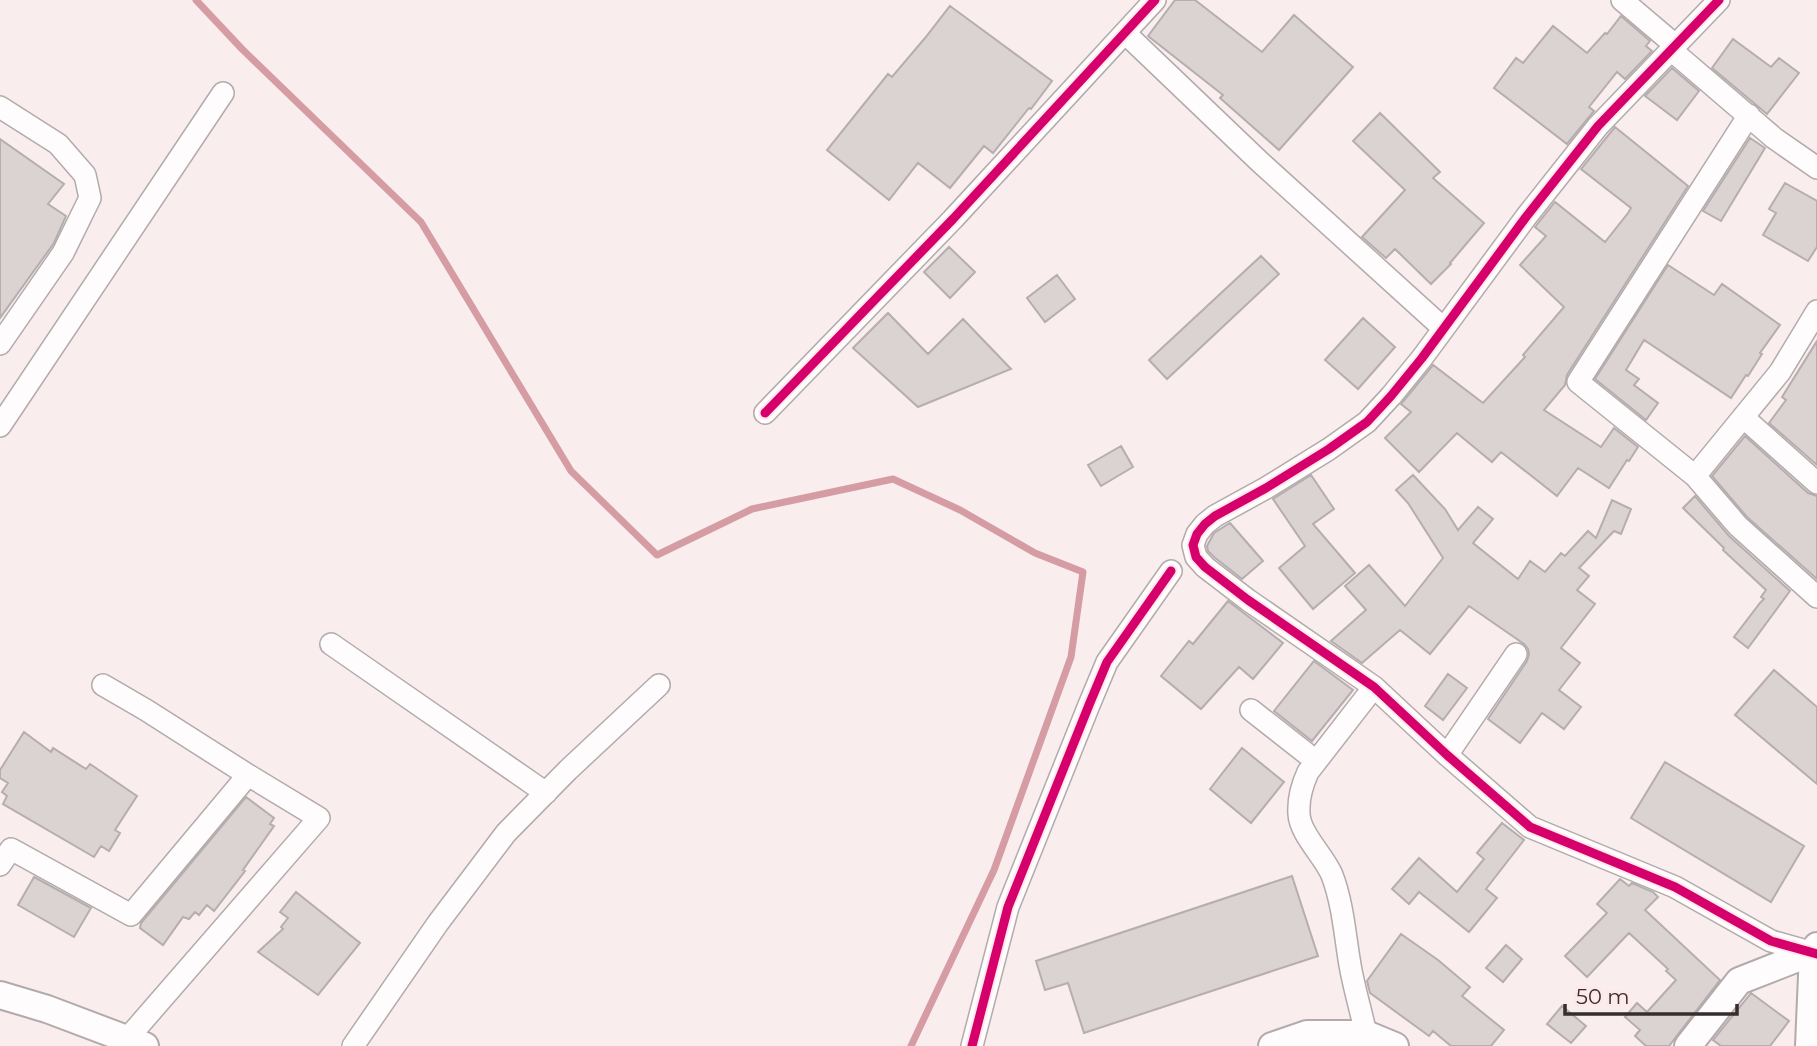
<svg xmlns="http://www.w3.org/2000/svg" width="1817" height="1046" viewBox="0 0 1817 1046" font-family="Montserrat,sans-serif">
	<style>
		.lines { fill: none; stroke-linecap: round; stroke-linejoin: round }
		.stream { stroke: #d59ca3; stroke-width: 7 }
		.building { fill: #dbd2d2; stroke: #b6adae; stroke-width: 2 }
		.minor-casing { stroke: #b3aaab; stroke-width: 24 }
		.tertiary-casing { stroke: #b3aaab; stroke-width: 30 }
		.minor { stroke: #fefcfc; stroke-width: 21 }
		.tertiary { stroke: #fefcfc; stroke-width: 26 }
		.cycleway-casing { stroke: #fee8ea; stroke-width: 13 }
		.cycleway { stroke: #d6006c; stroke-width: 9 }
	</style>
	<rect width="100%" height="100%" fill="#f9edee"/>
	<g class="lines">
		<path class="stream" d="M 196,0 L 242,49 L 421,222 L 571,471 L 657,555 L 752,509 L 893,479 L 960,510 L 1035,553 L 1083,572 L 1071,657 L 994,870 L 911,1046"/>
	</g>
	<path class="building" d="M 1175,0 L 1195,0 L 1262,52 L 1294,15 L 1353,67 L 1279,150 L 1220,98 L 1223,95 L 1148,36 Z
		M 950,6 L 1052,81 L 1031,109 L 1029,108 L 993,153 L 984,146 L 950,188 L 918,163 L 889,200 L 827,150 L 888,74 L 892,77 L 925,38 Z
		M 1621,16 L 1650,41 L 1646,46 L 1652,51 L 1625,79 L 1617,72 L 1589,107 L 1594,111 L 1567,144 L 1494,88 L 1516,58 L 1523,63 L 1553,26 L 1587,53 L 1605,33 L 1607,34 Z
		M 1733,39 L 1771,67 L 1779,58 L 1799,73 L 1767,114 L 1712,68 Z
		M 1672,68 L 1699,91 L 1677,120 L 1645,96 Z
		M 1380,113 L 1440,172 L 1433,178 L 1484,223 L 1450,263 L 1451,264 L 1431,284 L 1395,249 L 1386,258 L 1362,237 L 1405,190 L 1353,141 Z
		M 1615,127 L 1688,186 L 1567,375 L 1565,385 L 1544,410 L 1601,447 L 1614,428 L 1638,447 L 1629,461 L 1627,460 L 1609,488 L 1578,468 L 1557,496 L 1501,452 L 1492,462 L 1457,433 L 1419,472 L 1385,438 L 1411,412 L 1401,404 L 1433,365 L 1483,403 L 1525,357 L 1523,355 L 1564,307 L 1520,265 L 1546,236 L 1535,227 L 1555,202 L 1605,242 L 1628,213 L 1631,208 L 1581,169 Z
		M 1750,138 L 1765,148 L 1721,221 L 1703,211 Z
		M 0,139 L 64,184 L 48,204 L 66,216 L 54,243 L 0,318 Z
		M 1785,183 L 1817,201 L 1817,247 L 1808,261 L 1763,235 L 1776,213 L 1769,209 Z
		M 949,247 L 975,272 L 950,298 L 924,272 Z
		M 1261,256 L 1279,274 L 1167,379 L 1149,360 Z
		M 1668,265 L 1714,295 L 1722,284 L 1780,325 L 1760,353 L 1762,354 L 1748,376 L 1746,375 L 1731,398 L 1644,340 L 1626,370 L 1639,379 L 1634,385 L 1658,403 L 1646,420 L 1595,379 Z
		M 1057,275 L 1075,299 L 1045,322 L 1027,298 Z
		M 888,313 L 928,354 L 963,319 L 1011,369 L 918,407 L 853,348 Z
		M 1363,318 L 1395,347 L 1358,389 L 1325,360 Z
		M 1817,341 L 1817,465 L 1769,423 L 1786,400 L 1782,397 Z
		M 1745,436 L 1808,493 L 1817,496 L 1817,579 L 1747,517 L 1712,476 Z
		M 1121,446 L 1133,467 L 1101,486 L 1088,465 Z
		M 1311,475 L 1334,509 L 1313,524 L 1355,573 L 1313,609 L 1279,568 L 1305,546 L 1273,499 Z
		M 1413,475 L 1445,509 L 1458,530 L 1478,507 L 1493,519 L 1473,543 L 1518,579 L 1530,561 L 1545,572 L 1561,553 L 1565,556 L 1588,531 L 1596,538 L 1612,500 L 1631,509 L 1621,534 L 1614,531 L 1579,568 L 1589,576 L 1577,590 L 1595,604 L 1561,648 L 1580,663 L 1559,690 L 1581,707 L 1564,729 L 1542,713 L 1520,743 L 1488,719 L 1527,661 L 1529,654 L 1528,649 L 1524,644 L 1469,606 L 1430,654 L 1400,630 L 1362,663 L 1331,641 L 1366,610 L 1345,586 L 1369,565 L 1405,606 L 1443,558 L 1408,503 L 1396,490 Z
		M 1695,496 L 1729,536 L 1790,591 L 1748,648 L 1734,637 L 1760,603 L 1764,599 L 1761,597 L 1766,590 L 1723,550 L 1724,548 L 1683,508 Z
		M 1230,523 L 1263,561 L 1242,579 L 1214,557 L 1208,551 L 1207,546 L 1214,533 Z
		M 1228,601 L 1283,643 L 1253,679 L 1239,667 L 1201,709 L 1161,676 L 1189,641 L 1193,644 Z
		M 1314,661 L 1353,690 L 1312,741 L 1274,711 Z
		M 1774,670 L 1817,707 L 1817,784 L 1735,715 Z
		M 1448,674 L 1467,688 L 1443,720 L 1425,706 Z
		M 24,732 L 51,752 L 53,748 L 86,769 L 90,764 L 137,796 L 115,830 L 120,833 L 109,851 L 101,846 L 94,857 L 3,804 L 7,796 L 2,792 L 8,783 L 0,778 L 0,770 Z
		M 1242,748 L 1284,782 L 1251,823 L 1210,789 Z
		M 1665,762 L 1804,846 L 1771,902 L 1631,818 Z
		M 246,797 L 274,818 L 270,824 L 274,826 L 243,870 L 245,871 L 214,911 L 207,905 L 199,915 L 195,912 L 189,919 L 183,917 L 163,945 L 140,928 L 141,923 Z
		M 1502,823 L 1524,840 L 1486,889 L 1497,898 L 1469,932 L 1419,892 L 1409,904 L 1392,889 L 1419,858 L 1457,892 L 1484,859 L 1477,853 Z
		M 1292,876 L 1318,956 L 1084,1033 L 1068,983 L 1045,990 L 1036,961 Z
		M 34,877 L 91,908 L 74,937 L 18,905 Z
		M 1620,879 L 1629,886 L 1632,883 L 1653,892 L 1658,897 L 1645,910 L 1720,980 L 1669,1046 L 1646,1046 L 1635,1036 L 1640,1030 L 1625,1017 L 1637,1003 L 1647,1012 L 1676,980 L 1666,971 L 1668,969 L 1629,933 L 1587,977 L 1565,956 L 1607,913 L 1597,904 Z
		M 296,892 L 360,943 L 318,995 L 258,952 L 283,929 L 281,927 L 288,918 L 280,912 Z
		M 1401,934 L 1438,960 L 1470,987 L 1462,996 L 1504,1030 L 1491,1046 L 1451,1046 L 1433,1031 L 1429,1036 L 1370,993 L 1367,981 Z
		M 1506,945 L 1522,959 L 1503,982 L 1486,968 Z
		M 1751,993 L 1789,1021 L 1770,1046 L 1721,1046 L 1713,1040 Z
		M 1562,1006 L 1586,1026 L 1571,1043 L 1547,1024 Z"/>
	<g class="lines">
		<g class="minor-casing">
			<path id="minor" d="M 1622,0 L 1675,45
				M 1719,0 L 1598,126 L 1526,217 L 1422,358 L 1391,396 L 1367,422 L 1329,449 L 1266,488 L 1215,516 L 1205,524 L 1197,534 L 1193,545 L 1196,557 L 1205,567 L 1248,600 L 1374,687 L 1447,755 L 1530,827 L 1675,887 L 1771,941 L 1817,954
				M 1125,33 L 1260,162 L 1443,328
				M 1670,49 L 1774,138 L 1817,168
				M 0,107 L 58,144 L 85,175 L 90,198 L 63,253 L 0,344
				M 1817,311 L 1780,372 L 1695,476 L 1738,526 L 1817,597
				M 765,413 L 953,219 L 1155,0
				M 1743,417 L 1817,483
				M 0,426 L 223,93
				M 1695,476 L 1578,382 L 1749,115
				M 331,644 L 546,793
				M 1251,710 L 1316,761
				M 1447,755 L 1516,654
				M 0,865 L 11,849 L 131,915 L 248,775 L 146,710 L 103,685
				M 1366,1034 C 1361,1011 1354,988 1350,965 C 1345,936 1343,904 1332,875 C 1324,856 1300,834 1299,814 C 1298,799 1302,785 1308,772 L 1374,687
				M 127,1039 L 319,818 L 248,775
				M 353,1046 L 438,923 L 506,833 L 568,770 L 659,685
				M 972,1046 L 1008,907 L 1089,705 L 1107,662 L 1171,571"/>
		</g>
		<g class="tertiary-casing">
			<path id="tertiary" d="M 0,995 L 47,1009 L 145,1046
				M 1272,1046 L 1307,1034 L 1366,1034 L 1395,1046
				M 1688,1046 L 1739,981 L 1813,952
				M 1809,1046 L 1813,952 L 1817,946"/>
		</g>
		<use href="#minor" class="minor"/>
		<use href="#tertiary" class="tertiary"/>
		<g class="cycleway-casing">
			<path id="cycleway" d="M 1719,0 L 1598,126 L 1526,217 L 1422,358 L 1391,396 L 1367,422 L 1329,449 L 1266,488 L 1215,516 L 1205,524 L 1197,534 L 1193,545 L 1196,557 L 1205,567 L 1248,600 L 1374,687 L 1447,755 L 1530,827 L 1675,887 L 1771,941 L 1817,954
				M 765,413 L 953,219 L 1155,0
				M 972,1046 L 1008,907 L 1089,705 L 1107,662 L 1171,571"/>
		</g>
		<use href="#cycleway" class="cycleway"/>
	</g>
	<path d="M1565 1004v10h172v-10" fill="none" stroke="#352d2e" stroke-width="3.5"/>
	<text x="1576" y="1004" font-size="21" fill="#352d2e" stroke="#fee8ea" stroke-width="5" paint-order="stroke">50 m</text>
</svg>
